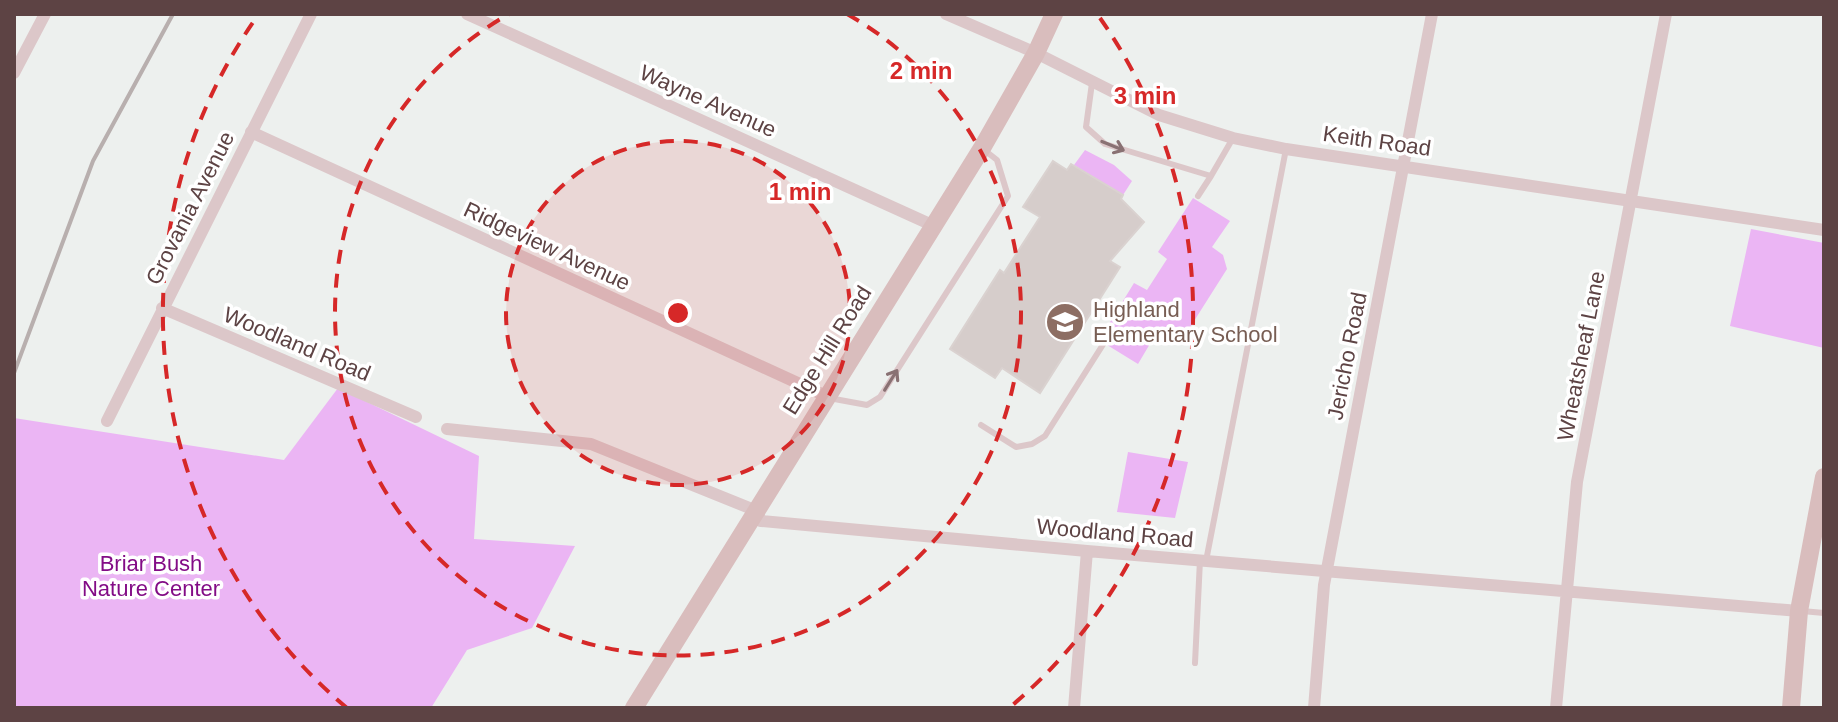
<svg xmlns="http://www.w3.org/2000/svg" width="1838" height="722" viewBox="0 0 1838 722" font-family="Helvetica,sans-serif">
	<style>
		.green { fill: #ebb5f4 }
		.building { fill: #d6cdcb; stroke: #dad2d0; stroke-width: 2 }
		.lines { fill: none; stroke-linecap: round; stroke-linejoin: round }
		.lane { stroke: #dcc7c9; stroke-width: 6 }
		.street { stroke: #dcc7c9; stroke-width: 12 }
		.secondary { stroke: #d9bdbd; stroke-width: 18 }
		.rail { stroke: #b8afae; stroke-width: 4 }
		.oneway { stroke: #897173 }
		.ring { fill: none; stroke: #d62828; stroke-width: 4; stroke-dasharray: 14 10 }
		.labels { text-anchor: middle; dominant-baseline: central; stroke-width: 7; stroke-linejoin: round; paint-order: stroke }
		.street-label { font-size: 22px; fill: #5d4344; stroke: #fff }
		.education-label { font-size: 22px; fill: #785e54; stroke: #fff; text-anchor: start }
		.park-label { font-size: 22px; fill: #830c86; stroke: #fff }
		.centre { fill: #d62828; stroke: #fff; stroke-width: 4 }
		.ring-label { font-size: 24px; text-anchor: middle; font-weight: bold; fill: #d62828; stroke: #fff; stroke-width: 7; stroke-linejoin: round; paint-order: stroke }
	</style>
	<rect width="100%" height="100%" fill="#edf0ee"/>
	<path class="green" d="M 1085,150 L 1114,165 L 1132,181 L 1123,195 L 1074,165 Z
		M 1193,198 L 1230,221 L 1212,247 L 1223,255 L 1227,269 L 1182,340 L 1166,344 L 1154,337 L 1138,364 L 1099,340 L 1134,283 L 1147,290 L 1167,259 L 1158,252 Z
		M 1751,229 L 1824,243 L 1824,348 L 1730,326 Z
		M 338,388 L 479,456 L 474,539 L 575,546 L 532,628 L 467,650 L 431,708 L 14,708 L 14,418 L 284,460 Z
		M 1128,452 L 1188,462 L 1175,518 L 1117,512 Z"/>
	<path class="building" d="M 1053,161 L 1067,170 L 1071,164 L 1123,195 L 1121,199 L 1144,222 L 1110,261 L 1120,267 L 1040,393 L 1002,368 L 995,378 L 950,349 L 1000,270 L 1004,273 L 1040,217 L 1023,207 Z"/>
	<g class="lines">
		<path class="lane" d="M 1092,83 L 1086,127 L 1105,144 L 1211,176 L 1233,138
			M 1198,196 L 1211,176
			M 829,398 L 867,405 L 880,397 L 1008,196 L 997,160 L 983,149
			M 981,425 L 1016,447 L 1032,444 L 1045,436 L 1104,343
			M 1206,561 L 1286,149
			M 1802,611 L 1824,613
			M 1195,663 L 1200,560"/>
		<path class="street" d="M 467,14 L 932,225
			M 946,14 L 1036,53 L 1159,115 L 1233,138 L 1286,149 L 1824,230
			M 14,73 L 45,14
			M 251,132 L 826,396
			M 162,308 L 416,417
			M 107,421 L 311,14
			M 447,429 L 591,444 L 757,511 L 761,521 L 1087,551 L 1799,611
			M 1074,708 L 1087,551
			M 1314,708 L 1324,585 L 1432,14
			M 1556,708 L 1577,482 L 1666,14"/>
		<path class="secondary" d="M 634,708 L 982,148 L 1036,53 L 1054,14
			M 1791,708 L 1799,611 L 1824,477"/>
		<path class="rail" d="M 14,373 L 93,161 L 173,14"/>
	</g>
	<defs><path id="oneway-shaft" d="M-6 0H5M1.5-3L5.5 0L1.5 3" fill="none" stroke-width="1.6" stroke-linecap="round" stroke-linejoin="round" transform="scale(2)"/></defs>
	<g class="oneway">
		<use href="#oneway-shaft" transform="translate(1113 146) rotate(22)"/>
		<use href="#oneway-shaft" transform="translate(891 380) rotate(-58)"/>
	</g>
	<circle cx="678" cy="313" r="172" fill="#d62828" fill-opacity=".12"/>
	<g class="ring">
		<circle cx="678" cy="313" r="172"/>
		<path d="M847 14A343 343 0 1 1 509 14"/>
		<path d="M347 708A515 515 0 0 1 256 18M1100 18A515 515 0 0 1 1009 708"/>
	</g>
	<defs>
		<g id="school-disc" transform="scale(2)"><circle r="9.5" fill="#8d6e63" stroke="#fff"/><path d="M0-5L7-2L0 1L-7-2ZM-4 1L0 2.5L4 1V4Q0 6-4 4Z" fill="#fff"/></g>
	</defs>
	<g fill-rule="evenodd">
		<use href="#school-disc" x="1065" y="322"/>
	</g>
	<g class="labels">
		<g class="street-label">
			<text transform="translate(708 101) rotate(24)">Wayne Avenue</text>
			<text transform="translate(1377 141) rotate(8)">Keith Road</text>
			<text transform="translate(190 208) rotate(-63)">Grovania Avenue</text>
			<text transform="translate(547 246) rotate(25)">Ridgeview Avenue</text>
			<text transform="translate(297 344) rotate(23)">Woodland Road</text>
			<text transform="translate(827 350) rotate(-58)">Edge Hill Road</text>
			<text transform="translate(1347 356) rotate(-79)">Jericho Road</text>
			<text transform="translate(1581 356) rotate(-79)">Wheatsheaf Lane</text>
			<text transform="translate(1115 533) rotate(5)">Woodland Road</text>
		</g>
		<g class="education-label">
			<text x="1093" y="309">Highland<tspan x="1093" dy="25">Elementary School</tspan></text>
		</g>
		<g class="park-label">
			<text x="151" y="563">Briar Bush<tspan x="151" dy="25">Nature Center</tspan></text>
		</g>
	</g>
	<circle cx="678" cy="313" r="12" class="centre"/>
	<g class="ring-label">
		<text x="921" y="79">2 min</text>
		<text x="1145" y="104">3 min</text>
		<text x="800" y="200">1 min</text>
	</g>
	<rect width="1838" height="722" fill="none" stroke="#5d4344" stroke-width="32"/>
</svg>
